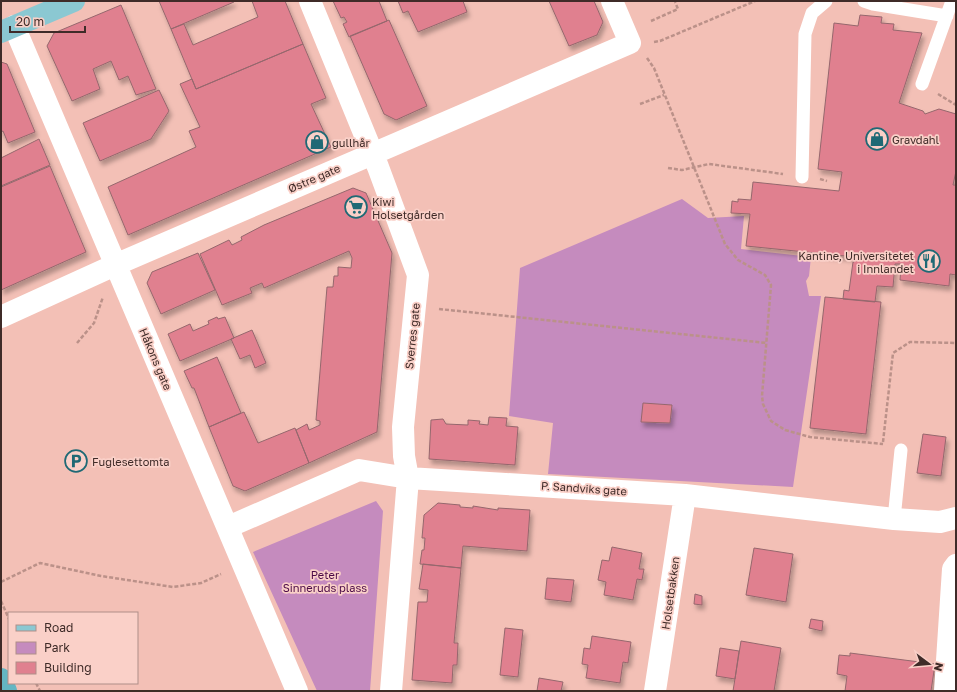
<svg xmlns="http://www.w3.org/2000/svg" width="957" height="692" viewBox="0 0 957 692" font-family="'Golos Text',sans-serif">
	<style>
		.green { fill: #c58bbe }
		.building { fill: #e0808f; stroke: #95676d; filter: url(#shadow) }
		.lines { fill: none; stroke-linecap: round; stroke-linejoin: round }
		.path { stroke: #bb9189; stroke-width: 2.5; stroke-dasharray: 4 2; stroke-linecap: butt }
		.service { stroke: #fff; stroke-width: 13 }
		.minor { stroke: #fff; stroke-width: 22 }
		.primary { stroke: #8bc8d2; stroke-width: 22 }
		.trunk { stroke: #64b6c3; stroke-width: 22 }
		.labels { text-anchor: middle; dominant-baseline: central; stroke-width: 3.5; stroke-linejoin: round; paint-order: stroke }
		.poi-label { font-size: 11px; fill: #3f2b28; stroke: #fad0c8; text-anchor: start }
		.street-label { font-size: 11px; fill: #3f2b28; stroke: #fad0c8 }
		.park-label { font-size: 11px; fill: #4b0a47; stroke: #fad0c8 }
	</style>
	<defs>
		<filter id="shadow"><feDropShadow dx="2.5" dy="4.5" stdDeviation="2" flood-color="#0004"/></filter>
	</defs>
	<rect width="100%" height="100%" fill="#f3c0b6"/>
	<path class="green" d="M 682,199 L 708,218 L 744,216 L 741,249 L 811,257 L 809,276 L 806,281 L 809,296 L 821,296 L 793,487 L 548,474 L 553,423 L 509,416 L 520,268 Z
		M 376,501 L 383,511 L 370,691 L 317,691 L 253,552 Z"/>
	<path class="building" d="M 159,1 L 233,1 L 234,2 L 171,29 Z
		M 252,1 L 285,1 L 303,44 L 196,89 L 171,29 L 184,24 L 193,45 L 258,17 Z
		M 333,1 L 379,1 L 387,21 L 349,37 L 343,24 L 347,22 L 344,17 L 341,18 Z
		M 398,1 L 463,1 L 467,12 L 418,32 L 408,11 L 403,13 Z
		M 549,1 L 594,1 L 603,22 L 597,35 L 569,46 Z
		M 121,5 L 156,89 L 136,95 L 128,76 L 119,80 L 111,61 L 93,69 L 100,89 L 72,101 L 47,46 L 54,33 Z
		M 860,15 L 882,17 L 881,23 L 894,24 L 893,30 L 922,33 L 899,103 L 923,111 L 925,114 L 939,109 L 956,114 L 956,171 L 953,185 L 956,185 L 956,275 L 950,274 L 949,286 L 900,280 L 901,264 L 895,264 L 893,287 L 877,286 L 875,302 L 843,299 L 844,290 L 849,291 L 853,262 L 854,262 L 855,257 L 746,246 L 750,214 L 731,213 L 732,201 L 738,202 L 738,199 L 751,200 L 753,182 L 839,191 L 842,172 L 818,169 L 834,23 L 858,26 Z
		M 389,20 L 427,106 L 396,120 L 384,114 L 350,36 Z
		M 303,44 L 326,98 L 311,104 L 331,147 L 128,235 L 108,187 L 196,147 L 189,131 L 200,127 L 180,84 L 192,79 L 196,89 Z
		M 1,62 L 7,64 L 35,132 L 8,143 L 3,131 L 1,132 Z
		M 159,90 L 169,111 L 151,139 L 100,161 L 83,123 Z
		M 39,139 L 50,165 L 1,186 L 1,158 Z
		M 50,166 L 86,252 L 1,290 L 1,187 Z
		M 353,188 L 366,193 L 392,253 L 377,432 L 309,463 L 296,430 L 307,424 L 309,430 L 320,425 L 320,421 L 316,420 L 327,287 L 333,287 L 334,276 L 338,276 L 338,267 L 351,268 L 352,258 L 349,251 L 264,288 L 262,283 L 250,288 L 252,293 L 222,305 L 200,254 L 229,240 L 232,245 L 242,240 L 241,237 L 264,225 Z
		M 198,253 L 215,290 L 161,314 L 147,283 L 152,272 Z
		M 825,297 L 881,302 L 866,434 L 810,428 Z
		M 217,317 L 218,319 L 225,317 L 234,338 L 180,361 L 168,334 L 190,324 L 193,331 L 209,324 L 208,321 Z
		M 252,330 L 266,363 L 255,368 L 250,355 L 240,359 L 231,339 Z
		M 217,357 L 241,413 L 209,427 L 194,388 L 192,388 L 184,371 Z
		M 643,403 L 672,405 L 670,423 L 641,422 Z
		M 244,412 L 258,443 L 295,428 L 309,463 L 245,491 L 233,486 L 209,427 Z
		M 489,417 L 507,418 L 506,426 L 518,427 L 515,465 L 429,459 L 431,420 L 443,419 L 446,424 L 468,425 L 468,420 L 480,421 L 479,424 L 488,425 Z
		M 923,434 L 946,437 L 941,476 L 917,473 Z
		M 438,503 L 460,505 L 460,507 L 473,508 L 473,506 L 498,510 L 498,508 L 530,510 L 527,551 L 463,546 L 461,568 L 420,564 L 422,550 L 424,550 L 425,538 L 422,538 L 424,515 Z
		M 612,547 L 642,553 L 639,569 L 644,569 L 642,580 L 637,579 L 633,600 L 604,595 L 606,582 L 598,580 L 602,560 L 609,561 Z
		M 754,548 L 793,554 L 786,602 L 746,595 Z
		M 423,564 L 461,568 L 454,643 L 458,643 L 457,665 L 453,665 L 452,683 L 412,680 L 418,602 L 427,602 L 428,590 L 419,589 Z
		M 547,578 L 574,580 L 571,602 L 545,599 Z
		M 695,594 L 702,596 L 702,605 L 694,604 Z
		M 811,619 L 823,621 L 822,631 L 809,628 Z
		M 505,628 L 523,630 L 518,677 L 500,675 Z
		M 592,636 L 631,642 L 628,663 L 623,662 L 620,683 L 586,678 L 588,665 L 582,664 L 584,648 L 590,649 Z
		M 741,641 L 781,648 L 774,691 L 733,691 Z
		M 720,648 L 739,651 L 735,679 L 716,676 Z
		M 850,653 L 935,664 L 931,691 L 845,691 L 847,676 L 837,674 L 839,655 L 850,656 Z
		M 539,678 L 563,682 L 561,691 L 537,691 Z"/>
	<g class="lines">
		<path class="path" d="M 651,21 L 678,9 L 675,2
			M 654,42 L 660,41 L 755,1
			M 647,58 L 654,68 L 725,244 L 738,260 L 765,275 L 771,285 L 762,396 L 763,404 L 771,421 L 785,430 L 810,437 L 883,444
			M 938,94 L 956,105
			M 640,104 L 664,95
			M 668,168 L 682,170 L 709,164 L 783,174
			M 820,179 L 827,181
			M 439,309 L 767,343
			M 77,343 L 94,323 L 103,297
			M 883,442 L 893,353 L 910,342 L 956,343
			M 1,582 L 40,563 L 101,576 L 173,587 L 201,583 L 221,574
			M 1,601 L 9,619
			M 36,683 L 40,691"/>
		<path class="service" d="M 864,1 L 873,4 L 947,16
			M 922,84 L 952,1
			M 802,177 L 805,34 L 812,13 L 826,1
			M 894,519 L 901,450"/>
		<path class="minor" d="M 310,1 L 378,167 L 418,275 L 403,427 L 404,456 L 408,478 L 391,691
			M 14,26 L 297,691
			M 1,317 L 115,265 L 630,43 L 612,1
			M 228,527 L 359,470 L 408,478 L 685,495 L 894,519 L 940,522 L 956,518
			M 655,691 L 685,495
			M 945,691 L 953,569 L 956,565"/>
		<path class="primary" d="M 1,32 L 74,1"/>
		<path class="trunk" d="M 1,679 L 6,691"/>
	</g>
	<defs>
		<g id="shop-ring" transform="scale(1.15)"><circle r="9.5" fill="#fad0c8" stroke="#1f6975" stroke-width="1.5"/><path d="M-5-2.5h2.3a2.7 3.5 0 0 1 5.4 0H5L5.5 6h-11ZM-1.5-2.5h3a1.5 2.3 0 0 0-3 0Z" fill="#1f6975"/></g>
		<g id="supermarket-ring" transform="scale(1.15)"><circle r="9.5" fill="#fad0c8" stroke="#1f6975" stroke-width="1.5"/><path d="M-6-5.5h2.5l.6 2H6L4.5 2H-2.5L-4.4-4H-6ZM-1.5 3.2a1.3 1.3 0 1 0 .1 0ZM3 3.2a1.3 1.3 0 1 0 .1 0Z" fill="#1f6975"/></g>
		<g id="restaurant-ring" transform="scale(1.15)"><circle r="9.5" fill="#fad0c8" stroke="#1f6975" stroke-width="1.5"/><path d="M-5-6h1v4h1v-4h1v4h1v-4h1v5L-1.5 .5V6h-2V.5L-5-1ZM5-6V6H3V1.5H1.5Q1.5-4 5-6Z" fill="#1f6975"/></g>
		<g id="parking-ring" transform="scale(1.15)"><circle r="9.5" fill="#fad0c8" stroke="#1f6975" stroke-width="1.5"/><path d="M-3.5-5.5H1a3.5 3.5 0 0 1 0 7H-1V5.5H-3.5ZM-1-3.4V-.6H.8a1.4 1.4 0 0 0 0-2.8Z" fill="#1f6975"/></g>
	</defs>
	<g fill-rule="evenodd">
		<use href="#shop-ring" x="877" y="139"/>
		<use href="#shop-ring" x="317" y="142"/>
		<use href="#supermarket-ring" x="356" y="207"/>
		<use href="#restaurant-ring" x="929" y="261"/>
		<use href="#parking-ring" x="76" y="461"/>
	</g>
	<g class="labels">
		<g class="poi-label">
			<text x="892" y="139">Gravdahl</text>
			<text x="332" y="142">gullhår</text>
			<text x="372" y="201">Kiwi<tspan x="372" dy="13">Holsetgården</tspan></text>
			<text x="914" y="255" text-anchor="end">Kantine, Universitetet<tspan x="914" dy="13">i Innlandet</tspan></text>
			<text x="92" y="461">Fuglesettomta</text>
		</g>
		<g class="street-label">
			<text transform="translate(314 178) rotate(-23)">Østre gate</text>
			<text transform="translate(412 336) rotate(-84)">Sverres gate</text>
			<text transform="translate(156 359) rotate(67)">Håkons gate</text>
			<text transform="translate(584 488) rotate(4)">P. Sandviks gate</text>
			<text transform="translate(670 593) rotate(-82)">Holsetbakken</text>
		</g>
		<g class="park-label">
			<text x="325" y="574">Peter<tspan x="325" dy="13">Sinneruds plass</tspan></text>
		</g>
	</g>
	<rect width="957" height="692" fill="none" stroke="#3f2b28" stroke-width="4"/>
	<rect x="8" y="612" width="130" height="72" fill="#fad0c8" stroke="#af8e88"/>
	<rect x="16" y="625" width="20" height="6" fill="#8bc8d2" stroke="#af8e88"/>
	<text x="44" y="632" font-size="12" fill="#3f2b28">Road</text>
	<rect x="16" y="642" width="20" height="12" fill="#c58bbe" stroke="#af8e88"/>
	<text x="44" y="652" font-size="12" fill="#3f2b28">Park</text>
	<rect x="16" y="662" width="20" height="12" fill="#e0808f" stroke="#af8e88"/>
	<text x="44" y="672" font-size="12" fill="#3f2b28">Building</text>
	<g transform="translate(929 664) rotate(106)" stroke="#fad0c8" stroke-width="3" paint-order="stroke">
	<path d="M0-3L7 15L0 10L-7 15Z" fill="#3f2b28"/>
	<text y="-6" font-size="11" font-weight="bold" text-anchor="middle" fill="#3f2b28">N</text>
	</g>
	<path d="M10 26v6h75v-6" fill="none" stroke="#3f2b28" stroke-width="2"/>
	<text x="16" y="26" font-size="12" fill="#3f2b28" stroke="#fad0c8" stroke-width="3" paint-order="stroke">20 m</text>
</svg>
